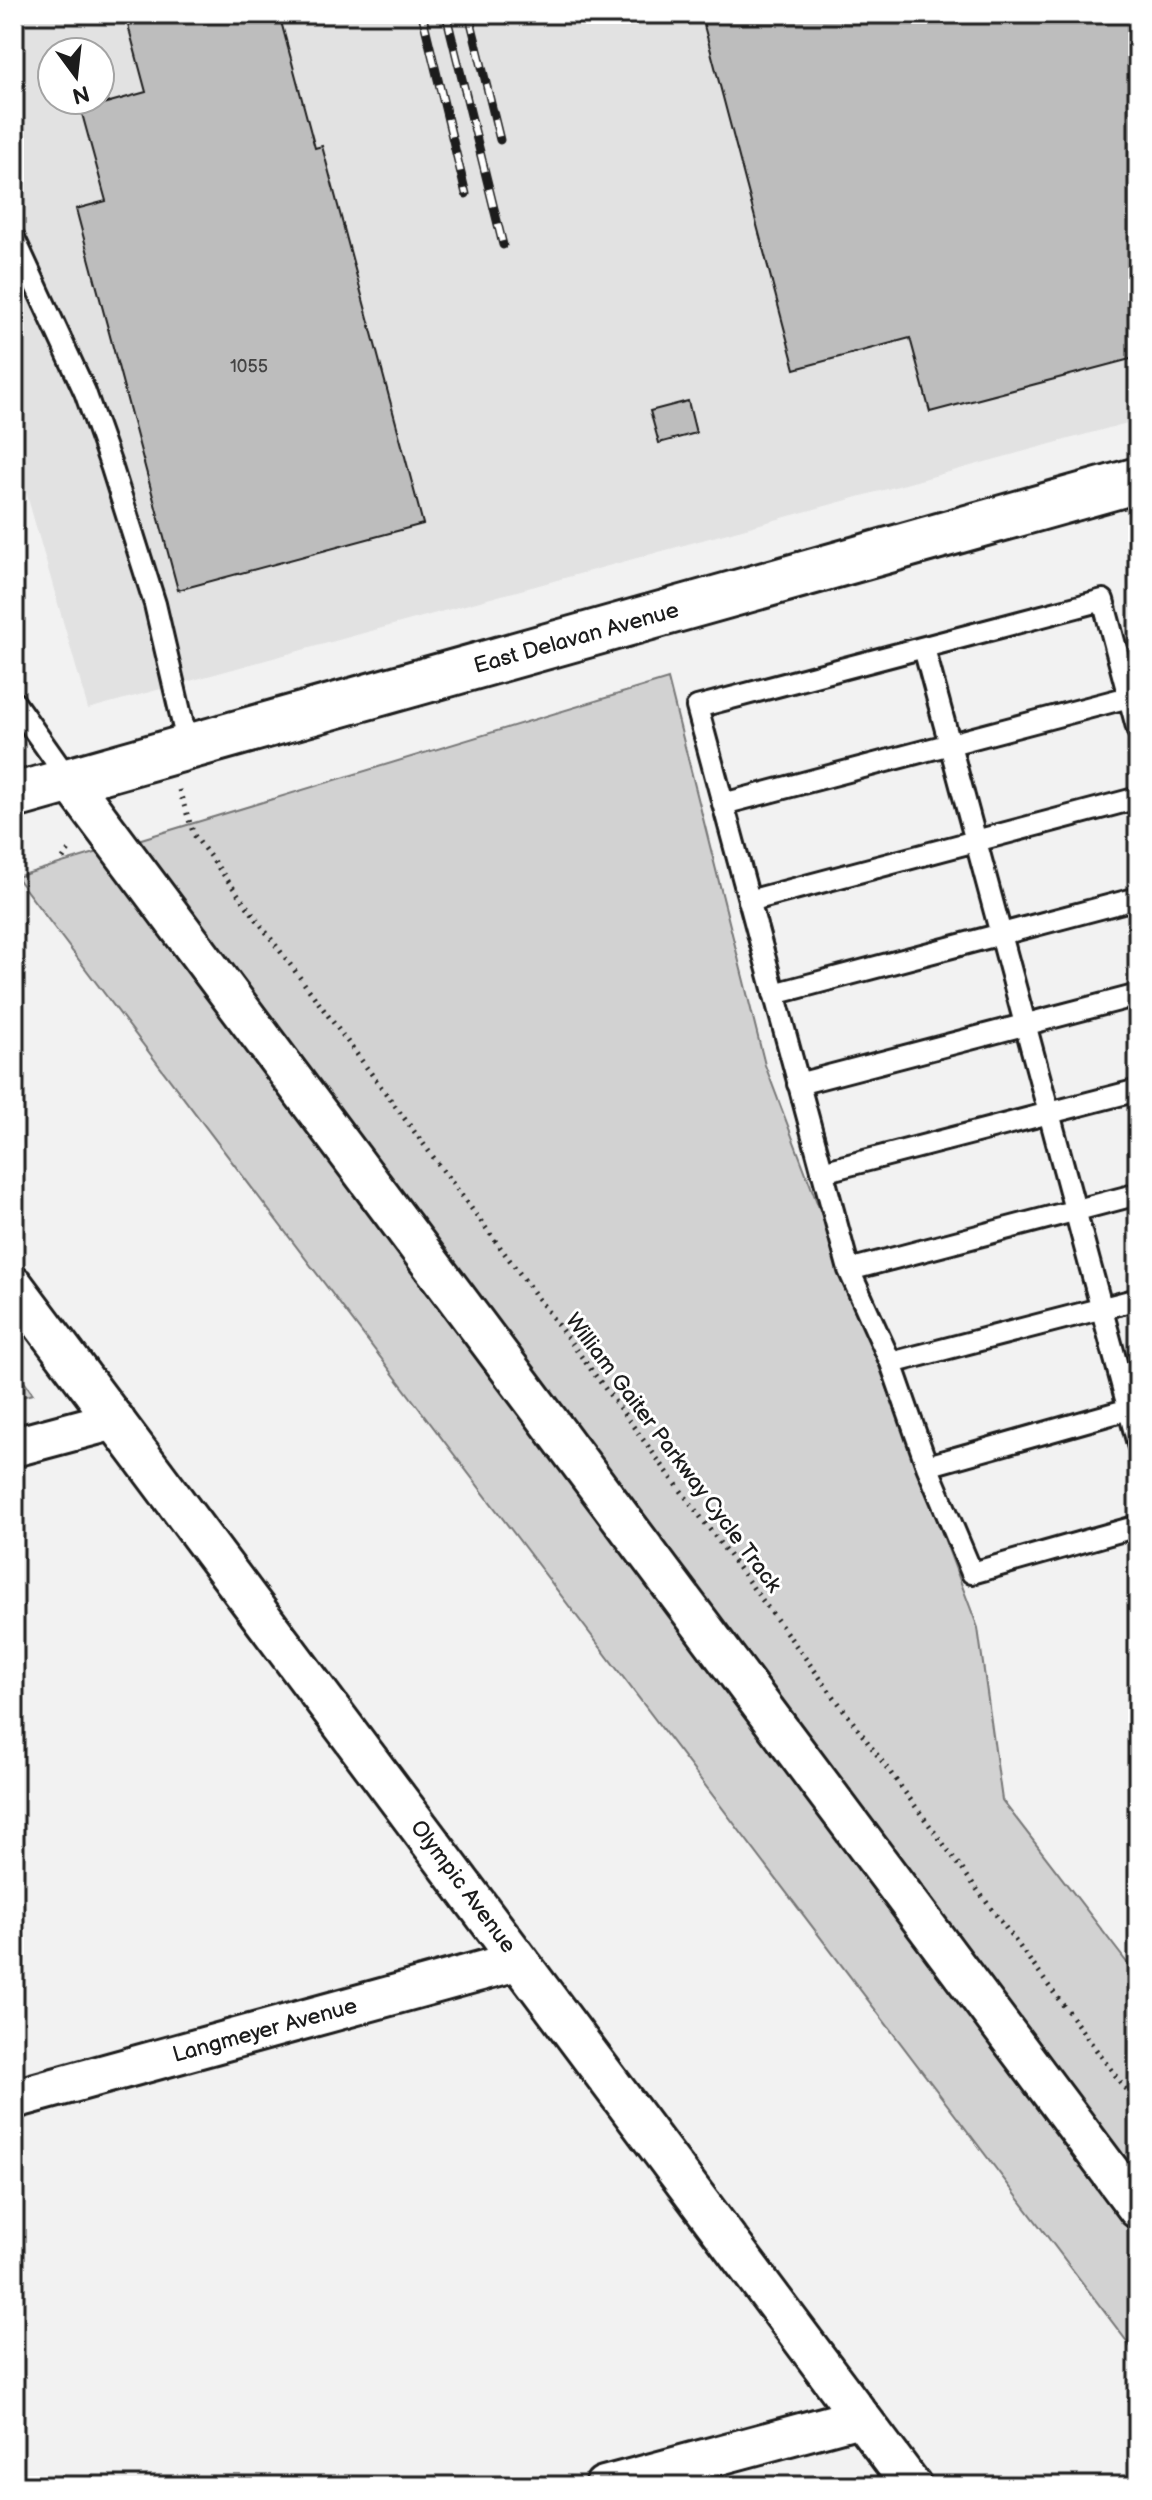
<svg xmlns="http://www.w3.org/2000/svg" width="1152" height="2500" viewBox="0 0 1152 2500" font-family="'Balsamiq Sans',sans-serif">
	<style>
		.built { fill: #e2e2e2; fill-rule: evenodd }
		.green { fill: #d2d2d2; stroke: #777; stroke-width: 2 }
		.building { fill: #bdbdbd; stroke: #1c1c1c; stroke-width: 2 }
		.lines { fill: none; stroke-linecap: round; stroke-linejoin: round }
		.lane-casing { stroke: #1c1c1c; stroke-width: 26 }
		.street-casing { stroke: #1c1c1c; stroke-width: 44 }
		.secondary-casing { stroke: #1c1c1c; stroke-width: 50 }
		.path { stroke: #1c1c1c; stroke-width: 5; stroke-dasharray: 2 6; stroke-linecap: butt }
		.lane { stroke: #fff; stroke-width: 20 }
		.street { stroke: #fff; stroke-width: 38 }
		.secondary { stroke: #fff; stroke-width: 44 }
		.rail-casing { stroke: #1c1c1c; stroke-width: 9 }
		.rail { stroke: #fff; stroke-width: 6; stroke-dasharray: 18; stroke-linecap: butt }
		.labels { text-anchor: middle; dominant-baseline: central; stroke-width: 6; stroke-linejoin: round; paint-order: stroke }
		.number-label { font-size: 18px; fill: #444 }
		.street-label { font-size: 22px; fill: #1c1c1c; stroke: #fff }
	</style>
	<rect width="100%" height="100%" fill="#f2f2f2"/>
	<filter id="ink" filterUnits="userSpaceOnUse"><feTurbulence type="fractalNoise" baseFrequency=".0125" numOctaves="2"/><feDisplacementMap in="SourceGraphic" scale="16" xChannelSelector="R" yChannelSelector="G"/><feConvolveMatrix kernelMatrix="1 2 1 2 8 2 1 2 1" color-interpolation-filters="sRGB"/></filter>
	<g filter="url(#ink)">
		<path class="built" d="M 14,14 L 1138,14 L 1138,420 L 88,709 L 25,488 L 14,471 ZM 52,52 L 100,52 L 100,100 L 52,100 Z"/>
		<path class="green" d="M 668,679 L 765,1065 L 978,1628 L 1002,1800 L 1138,1977 L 1138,2356 L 16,877 Z
			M 14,1368 L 33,1394 L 14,1399 Z"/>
		<path class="building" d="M 125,14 L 279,14 L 315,148 L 322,146 L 423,524 L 178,590 L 76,209 L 106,201 L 81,110 L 146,92 Z
			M 701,14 L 1138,14 L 1138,357 L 930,412 L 910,338 L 795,369 Z
			M 688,401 L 696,433 L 659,443 L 650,411 Z"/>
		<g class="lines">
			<g class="lane-casing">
				<path id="lane" d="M 14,238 L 85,392 L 112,468 L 155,604 L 188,746
					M 924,648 L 1138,1444
					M 14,702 L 69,780
					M 1138,731 L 1103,600 L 697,707 L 849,1270 L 891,1363 L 927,1466 L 972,1573 L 1138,1526
					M 723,804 L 1129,697
					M 749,901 L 1138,798
					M 774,994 L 1138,898
					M 798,1084 L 1138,995
					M 822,1172 L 1138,1090
					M 849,1270 L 1138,1194
					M 891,1363 L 1138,1299
					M 927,1466 L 1129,1409"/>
			</g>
			<g class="street-casing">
				<g id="street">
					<path d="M 69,780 L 1138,2209"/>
					<path id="s1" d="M 14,1286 L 912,2486"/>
					<path d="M 14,1447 L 115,1420"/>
					<path id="s2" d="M 14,2099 L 517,1961"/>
					<path d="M 604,2486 L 860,2417"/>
				</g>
			</g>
			<g class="secondary-casing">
				<g id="secondary">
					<path id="s3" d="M 14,796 L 1138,480"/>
				</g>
			</g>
			<path class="path" d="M 179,790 L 194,835 L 1138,2106
				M 63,859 L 69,850"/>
			<use href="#lane" class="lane"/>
			<use href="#street" class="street"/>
			<use href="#secondary" class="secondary"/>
			<g class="rail-casing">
				<path id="rail" d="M 422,14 L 466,194
					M 446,14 L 503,245
					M 469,14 L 500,140"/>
			</g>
			<use href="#rail" class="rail"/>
		</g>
	</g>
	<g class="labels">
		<g class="number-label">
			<text x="249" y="366">1055</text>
		</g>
		<g class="street-label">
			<text stroke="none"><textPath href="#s3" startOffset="584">East Delavan Avenue</textPath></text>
			<text transform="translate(673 1453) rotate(53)">William Gaiter Parkway Cycle Track</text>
			<text stroke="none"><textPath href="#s1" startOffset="750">Olympic Avenue</textPath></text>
			<text stroke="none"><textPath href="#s2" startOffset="260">Langmeyer Avenue</textPath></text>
		</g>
	</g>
	<rect width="1152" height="2500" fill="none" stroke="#fff" stroke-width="48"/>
	<rect x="24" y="24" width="1104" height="2452" fill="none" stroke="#1c1c1c" stroke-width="3" filter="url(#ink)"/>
	<g transform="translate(76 76) rotate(165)"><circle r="38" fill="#ffffff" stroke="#a4a4a4" stroke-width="2"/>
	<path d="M0-6L14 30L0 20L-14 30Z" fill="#1c1c1c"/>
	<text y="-12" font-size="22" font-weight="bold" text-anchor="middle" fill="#1c1c1c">N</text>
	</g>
</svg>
